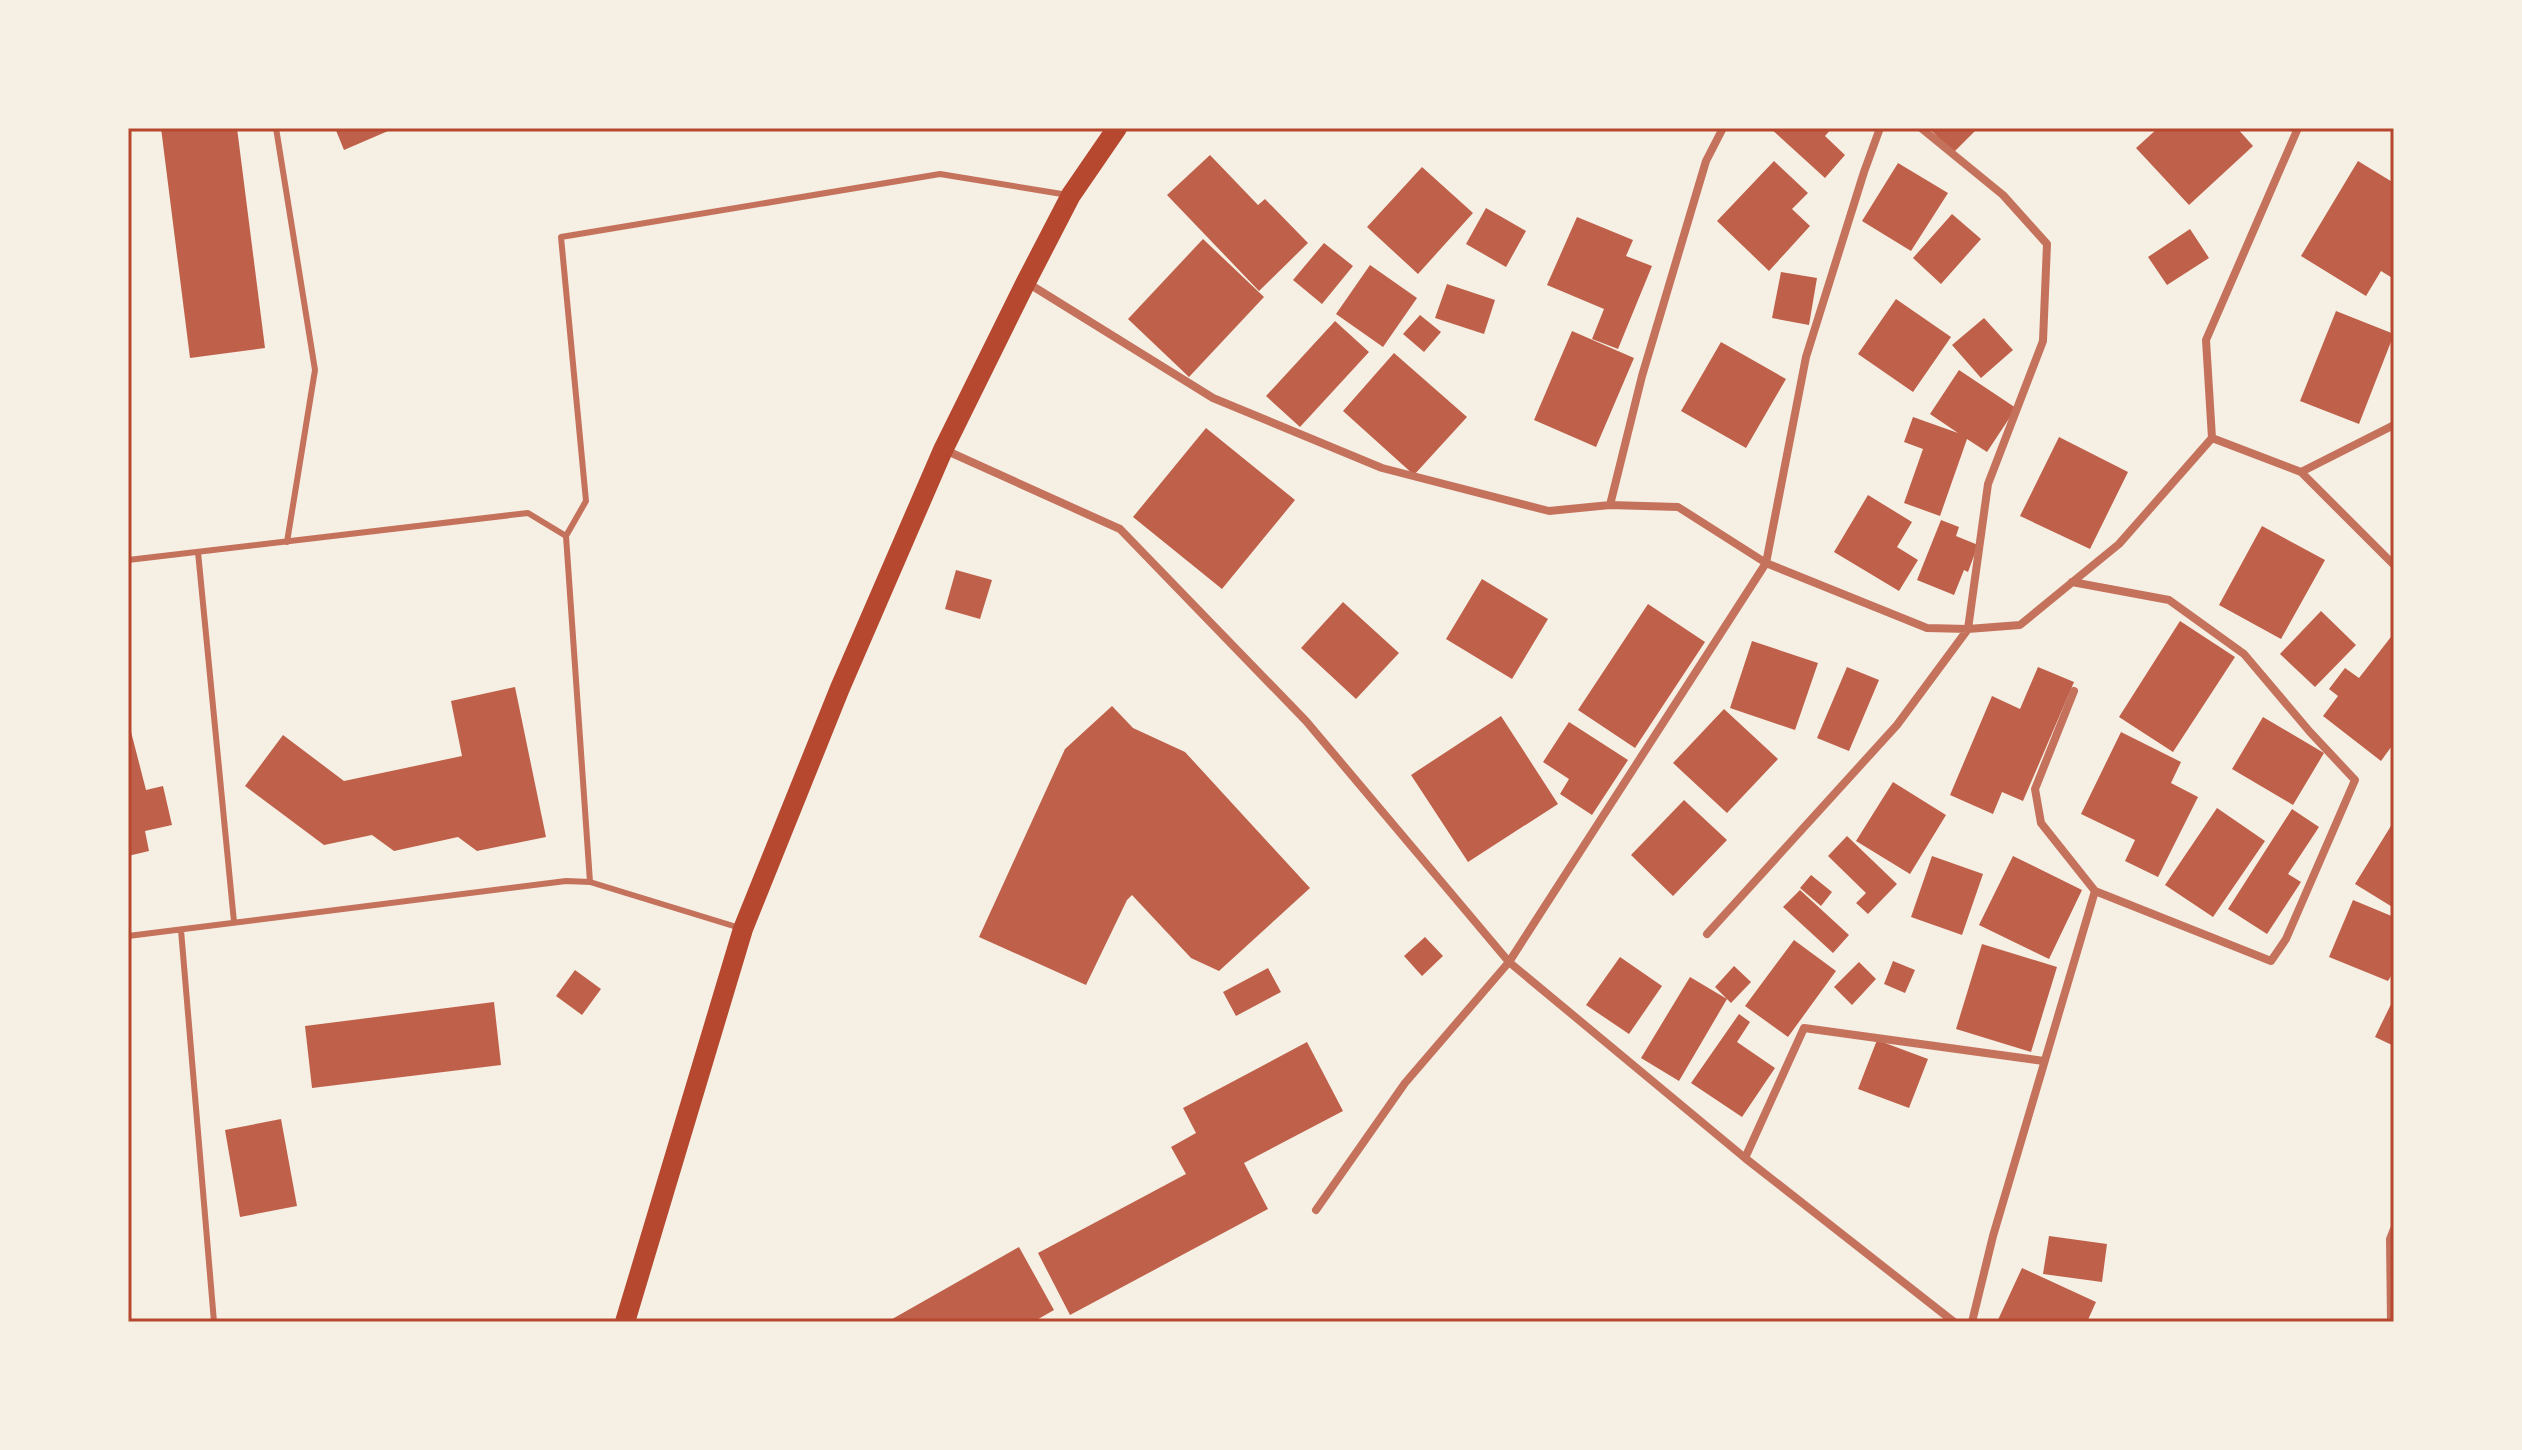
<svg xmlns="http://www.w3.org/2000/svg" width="2522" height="1450" viewBox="0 0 2522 1450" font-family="'DM Sans',sans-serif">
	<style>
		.building { fill: #bf614a }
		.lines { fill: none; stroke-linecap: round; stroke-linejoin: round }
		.service { stroke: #c5725c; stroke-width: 6 }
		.minor { stroke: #c5725c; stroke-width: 8 }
		.primary { stroke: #b5482f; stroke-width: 20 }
		.neatline { fill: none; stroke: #b5482f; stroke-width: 3 }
	</style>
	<rect width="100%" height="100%" fill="#f6efe4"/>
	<path class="building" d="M 161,128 L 237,128 L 265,348 L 190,358 Z
		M 335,128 L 395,128 L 344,150 Z
		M 1770,128 L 1832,128 L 1825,136 L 1845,155 L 1825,178 Z
		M 1929,128 L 1978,128 L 1953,153 Z
		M 2158,128 L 2237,128 L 2253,146 L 2189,205 L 2136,148 Z
		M 1210,155 L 1258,205 L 1265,199 L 1308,243 L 1259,291 L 1167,195 Z
		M 1774,161 L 1808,193 L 1792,209 L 1810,226 L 1769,271 L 1717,221 Z
		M 2358,161 L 2394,183 L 2394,279 L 2381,271 L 2366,296 L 2301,256 Z
		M 1898,163 L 1948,193 L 1911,251 L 1862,221 Z
		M 1422,167 L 1473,213 L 1418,274 L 1367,227 Z
		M 1486,208 L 1526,231 L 1506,267 L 1466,244 Z
		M 1952,214 L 1981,239 L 1941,284 L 1913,258 Z
		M 1577,217 L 1633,240 L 1626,256 L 1652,266 L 1618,349 L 1592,339 L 1604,309 L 1547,285 Z
		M 2190,229 L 2209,258 L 2167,285 L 2148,257 Z
		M 1203,239 L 1264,297 L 1189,377 L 1128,319 Z
		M 1324,243 L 1353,266 L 1322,304 L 1293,280 Z
		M 1370,265 L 1417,298 L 1383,347 L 1336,314 Z
		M 1781,272 L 1817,278 L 1809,325 L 1772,318 Z
		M 1447,284 L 1495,300 L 1484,334 L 1435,318 Z
		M 1896,299 L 1951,337 L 1913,392 L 1858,354 Z
		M 2336,311 L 2394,334 L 2359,424 L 2300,401 Z
		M 1420,315 L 1441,332 L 1424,352 L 1403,334 Z
		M 1984,318 L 2013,350 L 1981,378 L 1952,345 Z
		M 1335,321 L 1369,352 L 1300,427 L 1266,396 Z
		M 1572,331 L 1634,358 L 1596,447 L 1534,420 Z
		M 1721,342 L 1786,379 L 1746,448 L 1681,411 Z
		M 1394,353 L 1467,417 L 1414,475 L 1343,411 Z
		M 1959,370 L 2016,408 L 1987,452 L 1967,439 L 1940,516 L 1904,503 L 1923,449 L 1904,442 L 1913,417 L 1958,433 L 1930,414 Z
		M 1206,428 L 1295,500 L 1222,589 L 1133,517 Z
		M 2059,437 L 2128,472 L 2090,549 L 2020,516 Z
		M 1868,495 L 1912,522 L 1897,547 L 1918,560 L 1899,591 L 1834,552 Z
		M 1941,520 L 1959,527 L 1956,536 L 1978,545 L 1968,572 L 1964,570 L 1954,595 L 1917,580 Z
		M 2262,526 L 2325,560 L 2281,639 L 2219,605 Z
		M 956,570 L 992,580 L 980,619 L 945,609 Z
		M 1482,579 L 1548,619 L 1512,679 L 1446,639 Z
		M 1343,602 L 1399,653 L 1356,699 L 1301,648 Z
		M 1648,604 L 1705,642 L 1635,748 L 1578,710 Z
		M 2321,611 L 2356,645 L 2315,687 L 2280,654 Z
		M 2180,621 L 2235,657 L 2173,752 L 2119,717 Z
		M 2394,633 L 2394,743 L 2381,761 L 2323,716 L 2338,696 L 2329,689 L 2345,668 L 2359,678 Z
		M 1752,641 L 1818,663 L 1795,730 L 1730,708 Z
		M 1847,667 L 1879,680 L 1849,751 L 1817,738 Z
		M 2038,667 L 2074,682 L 2023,801 L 2002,792 L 1993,814 L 1950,795 L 1992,696 L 2020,709 Z
		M 515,687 L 546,837 L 477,851 L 458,837 L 394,851 L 372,835 L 324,845 L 245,786 L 283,735 L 344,781 L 462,756 L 451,701 Z
		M 1112,706 L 1133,728 L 1185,752 L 1310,888 L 1219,971 L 1191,958 L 1132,895 L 1127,900 L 1086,985 L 979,937 L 1065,749 Z
		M 1724,709 L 1778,759 L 1727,813 L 1673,763 Z
		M 1501,716 L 1558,804 L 1468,862 L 1411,775 Z
		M 2263,717 L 2324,753 L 2293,805 L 2232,769 Z
		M 128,720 L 146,790 L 163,786 L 172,825 L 145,831 L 149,851 L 128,856 Z
		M 1569,722 L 1628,760 L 1592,815 L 1560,794 L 1569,779 L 1543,762 Z
		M 2121,732 L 2181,762 L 2171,783 L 2198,797 L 2158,877 L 2125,861 L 2135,840 L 2081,814 Z
		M 1893,782 L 1946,815 L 1910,874 L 1856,841 Z
		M 1684,800 L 1727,840 L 1673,896 L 1631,855 Z
		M 2217,808 L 2265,841 L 2213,917 L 2165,885 Z
		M 2292,809 L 2319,827 L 2288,874 L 2301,882 L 2267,934 L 2228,909 Z
		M 2394,821 L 2394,908 L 2355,884 Z
		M 1847,836 L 1897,884 L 1868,914 L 1856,903 L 1866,893 L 1828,856 Z
		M 1932,856 L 1983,874 L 1962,935 L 1911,917 Z
		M 2013,856 L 2082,890 L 2049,959 L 1979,925 Z
		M 1811,875 L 1832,892 L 1821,906 L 1800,888 Z
		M 1800,890 L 1849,935 L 1833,953 L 1783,907 Z
		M 2353,900 L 2394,917 L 2394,971 L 2388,981 L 2329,957 Z
		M 1425,937 L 1443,956 L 1422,976 L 1404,956 Z
		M 1794,940 L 1836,971 L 1788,1037 L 1745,1006 Z
		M 1982,944 L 2057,967 L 2031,1052 L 1956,1029 Z
		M 1620,957 L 1662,986 L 1629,1034 L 1586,1005 Z
		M 1893,961 L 1915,970 L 1905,993 L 1884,984 Z
		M 1859,962 L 1876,979 L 1852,1005 L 1834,987 Z
		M 1734,966 L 1751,982 L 1731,1003 L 1727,999 L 1679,1081 L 1641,1058 L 1690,977 L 1727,999 L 1715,987 Z
		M 1268,968 L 1281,992 L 1236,1016 L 1223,992 Z
		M 575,970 L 601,989 L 582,1015 L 556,996 Z
		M 2394,998 L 2394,1046 L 2375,1037 Z
		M 494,1002 L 501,1065 L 312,1088 L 305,1026 Z
		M 1739,1014 L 1750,1022 L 1737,1042 L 1775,1068 L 1742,1117 L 1691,1083 Z
		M 1877,1040 L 1928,1059 L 1909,1108 L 1858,1089 Z
		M 1307,1042 L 1343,1111 L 1244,1163 L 1268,1209 L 1070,1315 L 1038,1253 L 1186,1174 L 1171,1147 L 1196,1133 L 1183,1108 Z
		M 281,1119 L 297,1206 L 240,1217 L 225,1130 Z
		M 2049,1236 L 2107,1244 L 2102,1282 L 2043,1274 Z
		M 1019,1247 L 1054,1310 L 1033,1322 L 887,1322 Z
		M 2022,1268 L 2096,1302 L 2087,1322 L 1997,1322 Z"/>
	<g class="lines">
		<path class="service" d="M 276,128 L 315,370 L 287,542
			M 566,536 L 586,501 L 561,237 L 940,174 L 1068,195
			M 198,552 L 234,922
			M 128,560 L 528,513 L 566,536 L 590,882
			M 181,930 L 214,1322
			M 128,936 L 566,881 L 590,882 L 740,928"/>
		<path class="minor" d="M 1026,282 L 1213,398 L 1382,468 L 1549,511 L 1610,505 L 1678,507 L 1766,563 L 1927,628 L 1968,629 L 2020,625 L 2119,544 L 2212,438 L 2301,472 L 2394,425
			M 2212,438 L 2206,340 L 2298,128
			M 945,450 L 1120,529 L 1306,721 L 1509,962 L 1745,1158 L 1954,1322
			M 2301,472 L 2394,565
			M 1610,505 L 1642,376 L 1706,161 L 1723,128
			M 2072,582 L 2169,600 L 2244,654 L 2310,732 L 2355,780 L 2286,939 L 2271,961 L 2095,891 L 2041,823 L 2035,789 L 2074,691
			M 1707,934 L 1897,725 L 1968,629 L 1988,484 L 2043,341 L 2047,244 L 2003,195 L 1921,128
			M 1745,1158 L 1804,1028 L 2044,1061
			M 1316,1210 L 1405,1083 L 1509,962 L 1766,563 L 1806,357 L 1864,172 L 1880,128
			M 1972,1322 L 1993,1236 L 2095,891
			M 2391,1322 L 2390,1239 L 2394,1229"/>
		<path class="primary" d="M 625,1322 L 743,929 L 840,688 L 943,450 L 1026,282 L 1071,195 L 1117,128"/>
	</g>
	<rect width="2522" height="1450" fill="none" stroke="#f6efe4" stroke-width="260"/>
	<rect x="130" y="130" width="2262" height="1190" class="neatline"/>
</svg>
